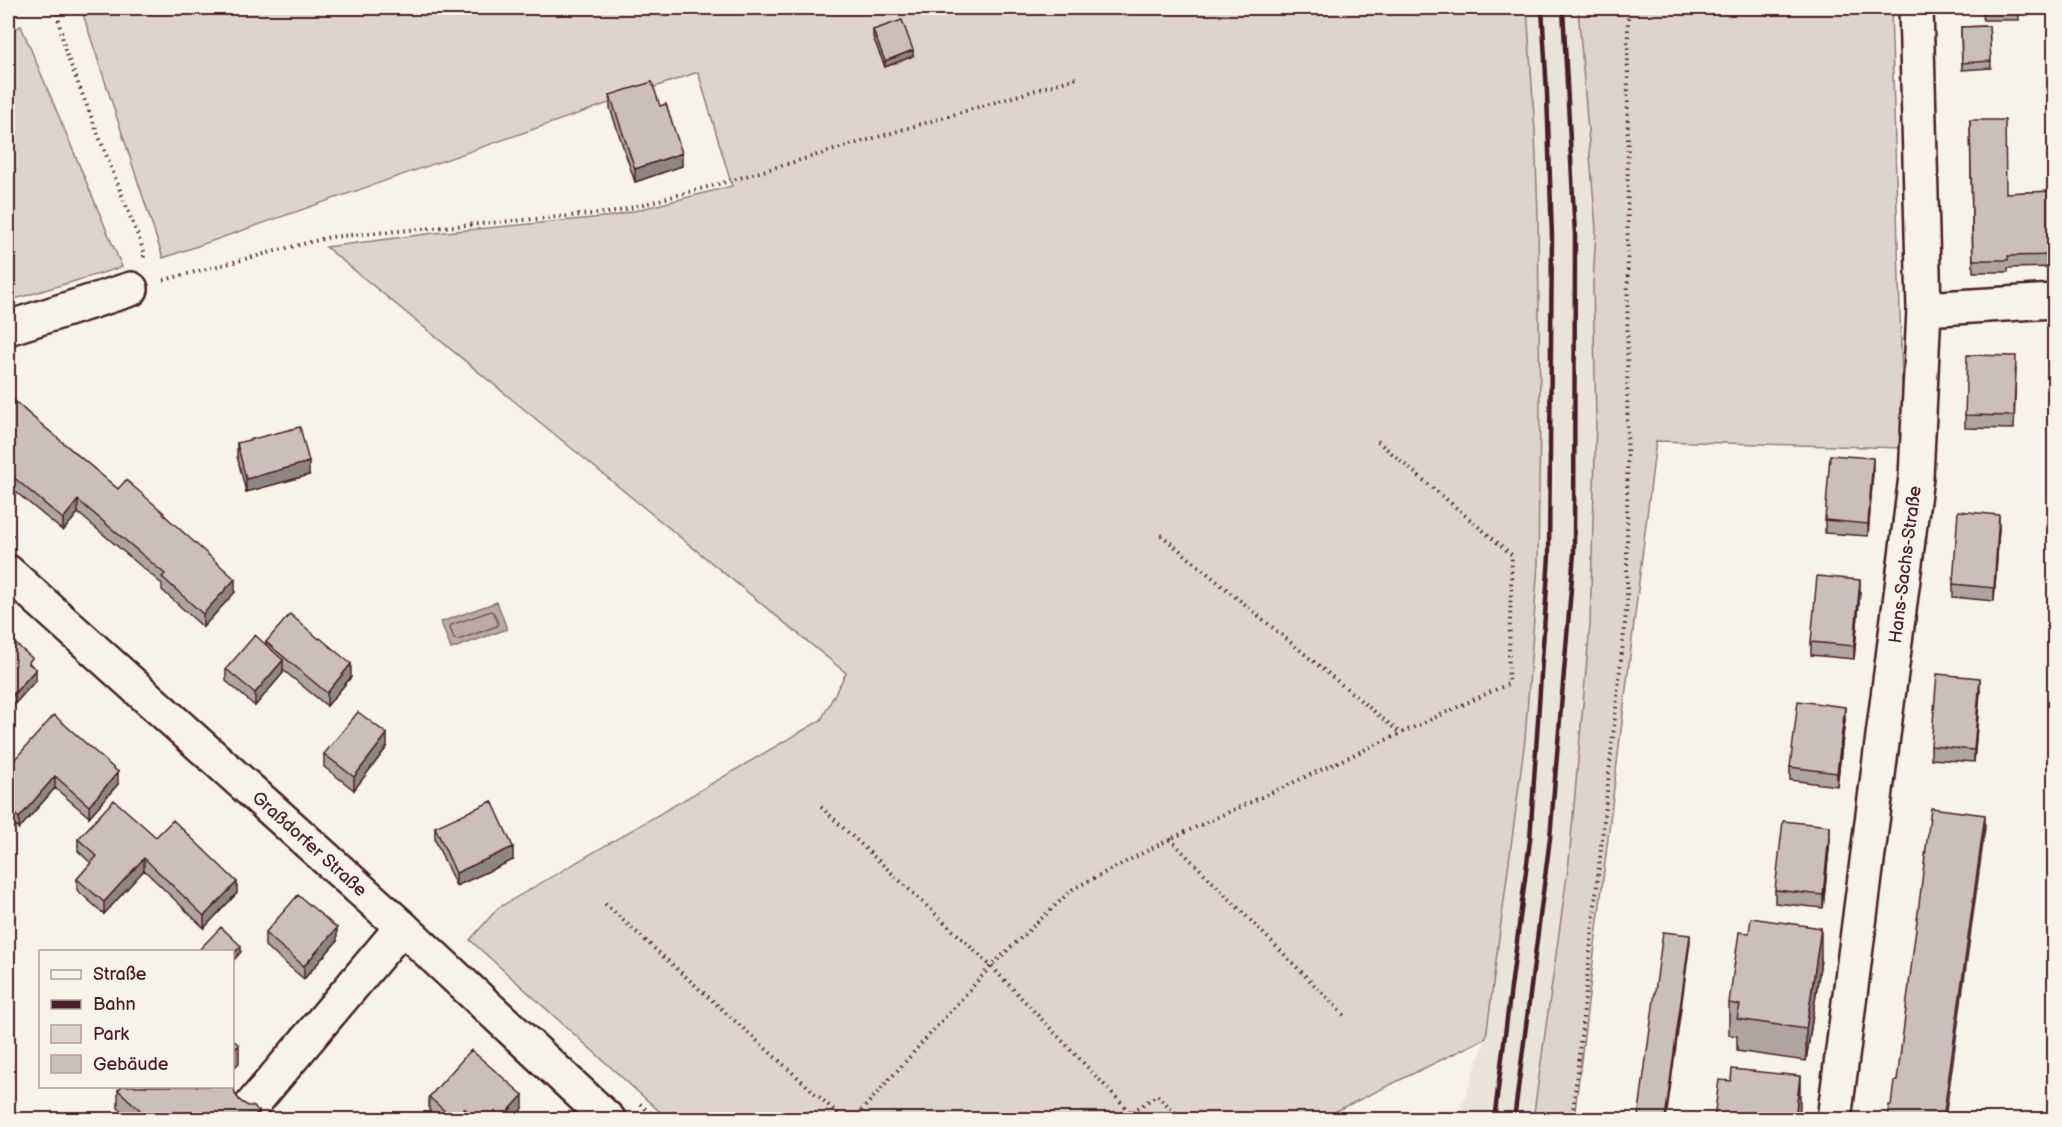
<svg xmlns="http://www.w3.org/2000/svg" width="2062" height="1127" viewBox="0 0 2062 1127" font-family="'Balsamiq Sans',sans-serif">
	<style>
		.built { fill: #eae3da }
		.green { fill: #ded4cc; stroke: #947a7c; stroke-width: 1.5 }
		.water { fill: #bcaaa7; stroke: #8e7275; stroke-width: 1.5 }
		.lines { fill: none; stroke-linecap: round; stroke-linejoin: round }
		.shore { stroke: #78575d; stroke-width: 1.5 }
		.minor-casing { stroke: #4a1f2b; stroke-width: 38 }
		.path { stroke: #4a1f2b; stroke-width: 4; stroke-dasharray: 1.5 4.5; stroke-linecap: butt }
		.minor { stroke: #f7f3e8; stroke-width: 33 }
		.rail { stroke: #4a1f2b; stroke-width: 4.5 }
		.wall { fill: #afa49f; stroke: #4a1f2b; stroke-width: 1.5 }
		.shaded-wall { fill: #8f8682; stroke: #4a1f2b; stroke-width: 1.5 }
		.building { fill: #ccbfb9; stroke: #4a1f2b; stroke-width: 1.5 }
		.labels { text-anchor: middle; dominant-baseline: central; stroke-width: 4.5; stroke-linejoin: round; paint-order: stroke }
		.street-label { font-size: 18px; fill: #4a1f2b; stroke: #f7f3e8 }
	</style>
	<rect width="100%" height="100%" fill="#f7f3e8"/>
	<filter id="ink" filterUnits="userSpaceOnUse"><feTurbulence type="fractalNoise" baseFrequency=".0167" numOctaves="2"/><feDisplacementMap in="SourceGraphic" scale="12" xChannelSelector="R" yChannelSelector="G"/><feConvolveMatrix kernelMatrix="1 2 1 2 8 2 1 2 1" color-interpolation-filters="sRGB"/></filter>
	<g filter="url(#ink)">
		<path class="built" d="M 1527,8 L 1578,8 L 1596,229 L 1593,285 L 1596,420 L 1590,625 L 1569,861 L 1533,1119 L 1457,1120 L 1486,1038 L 1525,739 L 1538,564 L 1540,414 L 1538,217 L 1535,132 Z"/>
		<path class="green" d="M 81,8 L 1527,8 L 1535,132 L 1538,217 L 1540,414 L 1538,564 L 1525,739 L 1486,1038 L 1320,1119 L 668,1119 L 470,940 L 498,908 L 821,720 L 846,673 L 326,247 L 435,233 L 614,216 L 732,186 L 698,72 L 163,258 Z
			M 1578,8 L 1891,8 L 1904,448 L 1656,441 L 1574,1119 L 1533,1120 L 1569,861 L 1590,625 L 1596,420 L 1593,285 L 1596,229 Z
			M 21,26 L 122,267 L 8,301 L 8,31 Z"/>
		<path class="water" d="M 497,602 L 507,629 L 451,649 L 441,622 Z"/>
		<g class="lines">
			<path class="shore" d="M 491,611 L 494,613 L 498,623 L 497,626 L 458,640 L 454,639 L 450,628 L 451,625 Z"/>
			<g class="minor-casing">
				<g id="minor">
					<path d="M 1924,309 L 2054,301"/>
					<path d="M 8,328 L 131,289"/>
					<path id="s1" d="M 8,572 L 402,927 L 609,1120"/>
					<path d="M 252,1105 L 402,927"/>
					<path id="s2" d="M 1834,1120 L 1916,477 L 1924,309 L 1916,8"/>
				</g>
			</g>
			<path class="path" d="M 56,8 L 65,50 L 145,254 L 143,258
				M 164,280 L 330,237 L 615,212 L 726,182 L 1080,77
				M 8,531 L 14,537
				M 1161,535 L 1400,733
				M 821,807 L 991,966 L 1131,1113 L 1157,1095 L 1183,1120
				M 1170,839 L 1345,1016
				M 605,904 L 845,1120
				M 640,1104 L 658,1120
				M 853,1120 L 991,966 L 1073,889 L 1170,839 L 1508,684 L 1512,555 L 1375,439
				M 1572,1120 L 1627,604 L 1628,8"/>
			<use href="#minor" class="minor"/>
			<path class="rail" d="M 1494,1120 L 1530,840 L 1549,555 L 1552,237 L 1547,93 L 1542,8
				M 1514,1120 L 1550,838 L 1574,553 L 1575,235 L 1563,8"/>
		</g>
		<path class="wall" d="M 1982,8 L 2019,8 L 2019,20 L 1983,20 Z
			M 1989,26 L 1991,68 L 1962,70 L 1961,27 Z
			M 873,30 L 913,56 L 885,67 L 873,37 Z
			M 610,95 L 682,166 L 635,182 L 610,108 Z
			M 1970,120 L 2006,193 L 2055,191 L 2055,267 L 2008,268 L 2008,272 L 1973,272 Z
			M 2016,369 L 2014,429 L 1965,428 L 1965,415 Z
			M 8,395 L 29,414 L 118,489 L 164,515 L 235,592 L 203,627 L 162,590 L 162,584 L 78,513 L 63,531 L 11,488 L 11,485 L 8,482 Z
			M 237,443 L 309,475 L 246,492 L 237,456 Z
			M 1873,471 L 1868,536 L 1825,533 L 1825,520 Z
			M 1999,528 L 1994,601 L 1953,597 L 1953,584 Z
			M 1860,592 L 1854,659 L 1811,655 L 1811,642 Z
			M 8,637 L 32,666 L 36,680 L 11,708 L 8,705 Z
			M 266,642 L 351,677 L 327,706 L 283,670 L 283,673 L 255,706 L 226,681 L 226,669 L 266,645 Z
			M 1980,691 L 1974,762 L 1931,759 L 1931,746 Z
			M 1845,720 L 1837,786 L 1790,780 L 1790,767 Z
			M 387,747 L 354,790 L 324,767 L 324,754 Z
			M 8,767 L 118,784 L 89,817 L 55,788 L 19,829 L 8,819 Z
			M 435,827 L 513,860 L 456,886 L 435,840 Z
			M 156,837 L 237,893 L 204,928 L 144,870 L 104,914 L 77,890 L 77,879 L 91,863 L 78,851 L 78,839 Z
			M 1830,839 L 1823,908 L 1775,903 L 1775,890 Z
			M 265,933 L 337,941 L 304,979 L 265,946 Z
			M 1821,960 L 1806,1061 L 1737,1051 L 1737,1036 L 1729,1035 L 1729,1003 Z
			M 118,1090 L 235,1094 L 240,1101 L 259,1119 L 131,1119 L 118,1108 Z
			M 429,1097 L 523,1108 L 513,1119 L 440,1119 L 429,1110 Z"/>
		<path class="shaded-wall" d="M 913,50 L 913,56 L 885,67 L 885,61 Z
			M 682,153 L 682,166 L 635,182 L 635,169 Z
			M 1873,458 L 1873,471 L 1868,536 L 1868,524 Z
			M 309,462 L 309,475 L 246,492 L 246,479 Z
			M 78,500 L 78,513 L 63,531 L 63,519 Z
			M 1999,515 L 1999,528 L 1994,601 L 1994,588 Z
			M 235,579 L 235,592 L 203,627 L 203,614 Z
			M 1860,580 L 1860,592 L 1854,659 L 1854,646 Z
			M 283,660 L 283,673 L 255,706 L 255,693 Z
			M 351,664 L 351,677 L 327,706 L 327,693 Z
			M 36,669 L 36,680 L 11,708 L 11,697 Z
			M 1980,678 L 1980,691 L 1974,762 L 1974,750 Z
			M 1845,707 L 1845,720 L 1837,786 L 1837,773 Z
			M 387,734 L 387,747 L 354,790 L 354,777 Z
			M 118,772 L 118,784 L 89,817 L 89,806 Z
			M 55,776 L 55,788 L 19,829 L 19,818 Z
			M 1985,815 L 1985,828 L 1945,1119 L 1943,1119 Z
			M 1830,826 L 1830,839 L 1823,908 L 1823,895 Z
			M 513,847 L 513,860 L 456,886 L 456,873 Z
			M 144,858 L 144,870 L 104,914 L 104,902 Z
			M 237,882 L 237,893 L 204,928 L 204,916 Z
			M 337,928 L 337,941 L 304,979 L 304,966 Z
			M 1821,928 L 1821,960 L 1806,1061 L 1806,1029 Z
			M 1690,935 L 1690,942 L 1666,1119 L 1665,1119 Z
			M 241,946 L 241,952 L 232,962 L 232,955 Z
			M 239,1045 L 239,1063 L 232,1070 L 232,1052 Z
			M 1800,1076 L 1800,1108 L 1798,1119 L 1795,1119 Z
			M 523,1095 L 523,1108 L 513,1119 L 501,1119 Z
			M 464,1108 L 464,1119 L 454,1119 Z
			M 259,1111 L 259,1119 L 251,1119 Z"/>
		<path class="building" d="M 902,20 L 913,50 L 885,61 L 873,30 Z
			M 1989,26 L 1991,61 L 1962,63 L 1961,27 Z
			M 652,82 L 660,106 L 666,104 L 682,153 L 635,169 L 610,95 Z
			M 1970,120 L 2005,120 L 2006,193 L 2055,191 L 2055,255 L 2008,256 L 2008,260 L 1973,260 Z
			M 1967,355 L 2016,356 L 2014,416 L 1965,415 Z
			M 8,395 L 29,414 L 118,489 L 126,480 L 164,513 L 163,514 L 235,579 L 203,614 L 162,577 L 165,574 L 78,500 L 63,519 L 11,475 L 13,473 L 8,469 Z
			M 300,427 L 309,462 L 246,479 L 237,443 Z
			M 1830,455 L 1873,458 L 1868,524 L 1825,520 Z
			M 1958,511 L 1999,515 L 1994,588 L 1953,584 Z
			M 1817,576 L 1860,580 L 1854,646 L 1811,642 Z
			M 290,614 L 319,639 L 320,638 L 351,664 L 327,693 L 266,642 Z
			M 255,635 L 283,660 L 255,693 L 226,669 Z
			M 8,637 L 32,658 L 28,663 L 36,669 L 11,697 L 8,694 Z
			M 1937,674 L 1980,678 L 1974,750 L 1931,746 Z
			M 1798,701 L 1845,707 L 1837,773 L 1790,767 Z
			M 358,712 L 387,734 L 354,777 L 324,754 Z
			M 54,715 L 118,772 L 89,806 L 55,776 L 19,818 L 8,807 L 8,767 Z
			M 114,800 L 156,837 L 173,820 L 237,882 L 204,916 L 144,858 L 104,902 L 77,879 L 97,856 L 78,839 Z
			M 492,801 L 513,847 L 456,873 L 435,827 Z
			M 1931,808 L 1985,815 L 1943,1119 L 1887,1119 L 1889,1105 L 1891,1105 L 1894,1081 L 1897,1081 Z
			M 1783,821 L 1830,826 L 1823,895 L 1775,890 Z
			M 298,895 L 337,928 L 304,966 L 265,933 Z
			M 1751,918 L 1821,928 L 1806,1029 L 1737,1019 L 1740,1005 L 1729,1003 L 1739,932 L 1749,933 Z
			M 221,927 L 241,946 L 232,955 L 232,951 L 198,951 Z
			M 1663,932 L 1690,935 L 1665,1119 L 1638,1119 Z
			M 232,1039 L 239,1045 L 232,1052 Z
			M 471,1050 L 523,1095 L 501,1119 L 477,1119 L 464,1108 L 454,1119 L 429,1097 Z
			M 1732,1069 L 1800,1076 L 1795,1119 L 1714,1119 L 1719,1080 L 1731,1081 Z
			M 122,1086 L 232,1086 L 234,1088 L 235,1094 L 240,1101 L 248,1106 L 253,1106 L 259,1111 L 251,1119 L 150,1119 L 118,1090 Z"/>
	</g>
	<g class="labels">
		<g class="street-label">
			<text stroke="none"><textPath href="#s2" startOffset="560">Hans-Sachs-Straße</textPath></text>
			<text stroke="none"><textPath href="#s1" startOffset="406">Graßdorfer Straße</textPath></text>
		</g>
	</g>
	<rect width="2062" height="1127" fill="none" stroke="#f7f3e8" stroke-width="30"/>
	<rect x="15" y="15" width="2032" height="1097" fill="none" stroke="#4a1f2b" stroke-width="2" filter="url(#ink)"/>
	<rect x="39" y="950" width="195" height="138" fill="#f7f3e8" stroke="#b29e9c" stroke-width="1.5"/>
	<rect x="51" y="970" width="30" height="9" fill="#f7f3e8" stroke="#b29e9c" stroke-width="1.5"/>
	<text x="93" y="980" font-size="18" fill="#4a1f2b">Straße</text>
	<rect x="51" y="1000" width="30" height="9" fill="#4a1f2b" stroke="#b29e9c" stroke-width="1.5"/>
	<text x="93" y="1010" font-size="18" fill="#4a1f2b">Bahn</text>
	<rect x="51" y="1025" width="30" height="18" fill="#ded4cc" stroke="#b29e9c" stroke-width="1.5"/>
	<text x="93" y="1040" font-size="18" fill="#4a1f2b">Park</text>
	<rect x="51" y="1055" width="30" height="18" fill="#ccbfb9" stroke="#b29e9c" stroke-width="1.5"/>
	<text x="93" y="1070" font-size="18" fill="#4a1f2b">Gebäude</text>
</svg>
